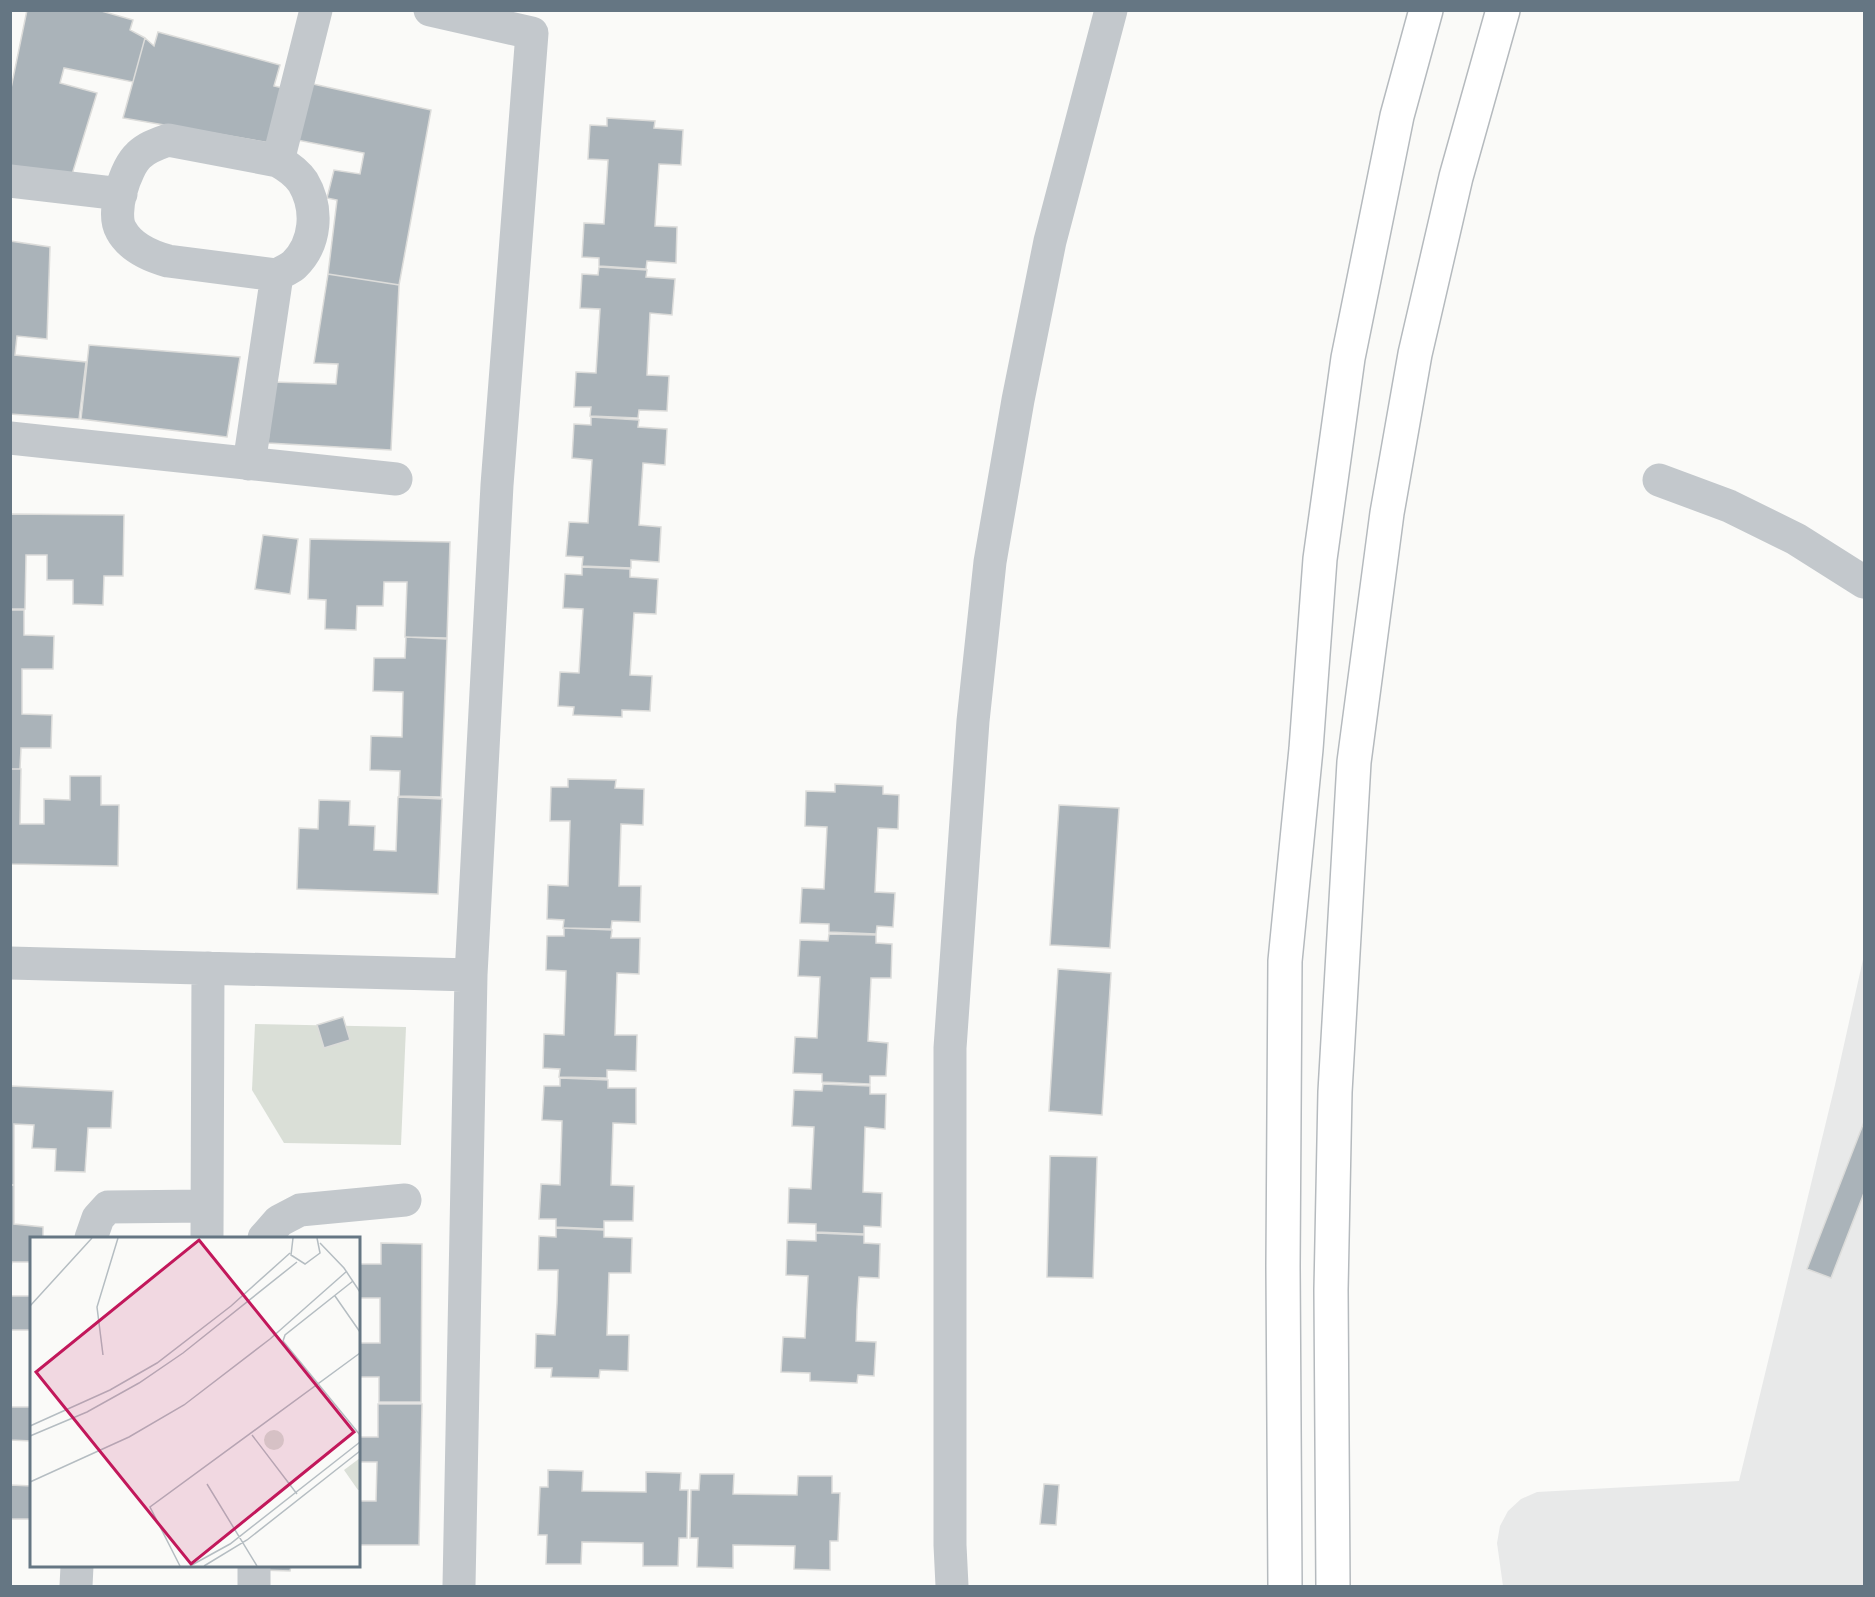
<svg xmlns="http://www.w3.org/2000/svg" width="1875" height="1597" viewBox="0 0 1875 1597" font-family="'Sofia Sans Condensed',sans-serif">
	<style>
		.built { fill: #e8e9e9 }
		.green { fill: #dadfd7 }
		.building { fill: #aab3b9; stroke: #dcdcda; stroke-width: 1.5 }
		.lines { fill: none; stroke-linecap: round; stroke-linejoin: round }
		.major-casing { stroke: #b5babe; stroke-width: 36 }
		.minor { stroke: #c3c8cc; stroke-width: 33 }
		.major { stroke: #fff; stroke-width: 33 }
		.inset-road { fill: none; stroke: #b5bdc2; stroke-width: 1.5 }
		.view { fill: #c2185b; fill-opacity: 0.15; stroke: #c2185b; stroke-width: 3 }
		.inset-edge { fill: none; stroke: #657683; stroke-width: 3 }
	</style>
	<rect width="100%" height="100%" fill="#fafaf8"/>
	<path class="built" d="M 1864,955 L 1864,1586 L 1503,1586 L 1497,1543 L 1500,1526 L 1508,1511 L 1521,1499 L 1537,1492 L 1739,1481 L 1835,1085 Z"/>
	<path class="green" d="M 255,1024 L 406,1027 L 401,1145 L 284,1143 L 252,1090 Z"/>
	<path class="building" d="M 27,10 L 98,10 L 133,20 L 130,30 L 145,38 L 133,82 L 64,68 L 60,83 L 97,93 L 70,181 L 10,171 L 10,93 Z
		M 158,32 L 280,65 L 274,86 L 283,88 L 270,143 L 123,118 L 145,38 L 154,46 Z
		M 313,84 L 431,110 L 399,285 L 328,274 L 337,200 L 327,198 L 334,170 L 360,174 L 364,153 L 297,140 Z
		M 607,118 L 655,121 L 654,128 L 683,130 L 681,165 L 659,164 L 655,226 L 677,227 L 676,263 L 647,261 L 646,269 L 599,266 L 599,258 L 582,257 L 584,223 L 604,224 L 608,160 L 588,159 L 590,125 L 607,126 Z
		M 10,241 L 50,247 L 47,339 L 17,336 L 15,355 L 86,362 L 79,419 L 10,414 Z
		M 599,267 L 647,270 L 646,277 L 675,279 L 672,315 L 650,313 L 647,375 L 669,376 L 667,411 L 639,410 L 638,418 L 590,416 L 591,407 L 574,407 L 576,372 L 596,373 L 600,309 L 580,308 L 582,274 L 598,275 Z
		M 328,274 L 399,285 L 391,450 L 268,443 L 273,382 L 336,384 L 338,364 L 314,363 Z
		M 89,345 L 240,357 L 227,437 L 81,419 Z
		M 591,417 L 639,420 L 638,427 L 667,429 L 665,465 L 643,463 L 639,525 L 661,527 L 659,562 L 631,560 L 631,568 L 582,566 L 583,557 L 566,556 L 569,522 L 588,523 L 592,460 L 572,458 L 574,424 L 591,425 Z
		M 10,514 L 124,515 L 123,576 L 104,576 L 103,605 L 73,604 L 73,580 L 47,580 L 47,555 L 26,555 L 25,609 L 10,609 Z
		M 263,535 L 298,539 L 290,594 L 255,589 Z
		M 310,539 L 450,542 L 447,638 L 405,637 L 407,582 L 384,582 L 383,606 L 357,606 L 356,630 L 325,629 L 326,600 L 308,599 Z
		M 582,567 L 630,569 L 630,577 L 658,579 L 656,614 L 634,613 L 630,675 L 652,676 L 650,711 L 622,710 L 622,717 L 573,715 L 574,707 L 558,706 L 560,672 L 579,673 L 583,609 L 563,608 L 565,574 L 582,575 Z
		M 10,610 L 24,610 L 24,635 L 54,636 L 53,669 L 22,669 L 22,714 L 52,715 L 51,748 L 21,748 L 20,769 L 10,769 Z
		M 406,637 L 447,639 L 441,797 L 399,796 L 400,771 L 370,770 L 371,736 L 402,737 L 403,692 L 373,691 L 374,658 L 405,658 Z
		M 10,769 L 21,769 L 20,824 L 44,824 L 44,799 L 70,800 L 70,776 L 101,776 L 101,805 L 119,805 L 118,866 L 10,864 Z
		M 568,779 L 616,780 L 615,788 L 644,789 L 643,825 L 621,824 L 619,886 L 641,886 L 640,922 L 612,921 L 611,929 L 563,928 L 564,920 L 547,919 L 548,885 L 568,886 L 570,821 L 550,821 L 551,787 L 568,787 Z
		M 835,784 L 883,786 L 883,794 L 899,795 L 898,829 L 878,828 L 875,892 L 895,893 L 893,927 L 877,926 L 876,934 L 829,932 L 829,924 L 800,923 L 802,888 L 824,889 L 827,827 L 805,826 L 806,791 L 835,792 Z
		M 398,797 L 442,799 L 438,894 L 297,889 L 299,828 L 318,829 L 319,800 L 350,801 L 349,825 L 375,826 L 374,850 L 396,851 Z
		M 1059,805 L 1119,808 L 1110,948 L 1050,945 Z
		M 564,928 L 612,930 L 611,938 L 640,938 L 639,974 L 617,973 L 615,1035 L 637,1035 L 636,1071 L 607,1070 L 607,1078 L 559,1077 L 560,1069 L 543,1068 L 544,1034 L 564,1035 L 566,971 L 546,970 L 547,936 L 564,936 Z
		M 829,934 L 876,935 L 876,943 L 892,944 L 891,978 L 871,978 L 868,1041 L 888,1043 L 886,1076 L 870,1076 L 870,1084 L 822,1082 L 822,1074 L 793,1073 L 795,1037 L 817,1038 L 820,977 L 798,976 L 800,940 L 828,941 Z
		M 1058,969 L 1111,973 L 1102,1115 L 1049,1111 Z
		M 343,1017 L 350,1040 L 324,1048 L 317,1025 Z
		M 560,1078 L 608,1080 L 608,1088 L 636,1088 L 636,1124 L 613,1123 L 611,1185 L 634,1186 L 633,1221 L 604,1221 L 604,1229 L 556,1227 L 556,1219 L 539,1219 L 541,1184 L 560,1185 L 562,1121 L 542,1120 L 544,1086 L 560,1086 Z
		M 823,1084 L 870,1086 L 870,1094 L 886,1094 L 885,1129 L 865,1127 L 863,1192 L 882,1193 L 881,1227 L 864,1226 L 864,1234 L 816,1232 L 816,1224 L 788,1223 L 789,1188 L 811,1189 L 814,1127 L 792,1126 L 794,1090 L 822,1091 Z
		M 10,1086 L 113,1091 L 111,1128 L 88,1128 L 85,1172 L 55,1171 L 56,1149 L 32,1148 L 34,1125 L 14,1124 L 14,1185 L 10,1185 Z
		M 1864,1122 L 1864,1193 L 1831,1278 L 1807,1269 Z
		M 1050,1156 L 1097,1157 L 1093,1278 L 1047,1277 Z
		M 10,1185 L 14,1185 L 14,1224 L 43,1227 L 43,1238 L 32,1238 L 32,1262 L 12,1262 L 10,1272 Z
		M 556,1228 L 604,1230 L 604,1237 L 632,1238 L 631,1273 L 609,1273 L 607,1335 L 629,1335 L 628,1371 L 600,1370 L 599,1378 L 551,1377 L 552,1368 L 535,1368 L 536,1334 L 555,1335 L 557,1303 L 558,1270 L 538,1270 L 539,1236 L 556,1237 Z
		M 816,1233 L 864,1235 L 864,1243 L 880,1244 L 879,1278 L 859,1277 L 857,1309 L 856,1341 L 876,1342 L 874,1376 L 858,1375 L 857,1383 L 810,1381 L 810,1373 L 781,1372 L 783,1337 L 805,1338 L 808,1276 L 786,1275 L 787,1240 L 816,1241 Z
		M 381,1243 L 422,1244 L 421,1402 L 379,1402 L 379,1377 L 358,1377 L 358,1343 L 380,1343 L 380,1298 L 358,1298 L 358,1264 L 381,1264 Z
		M 10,1289 L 11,1296 L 32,1296 L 32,1330 L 10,1330 Z
		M 378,1404 L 422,1404 L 419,1545 L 358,1545 L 358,1501 L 376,1501 L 377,1462 L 358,1462 L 358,1437 L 378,1437 Z
		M 10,1407 L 32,1407 L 32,1441 L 10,1440 Z
		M 548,1470 L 583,1471 L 582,1491 L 646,1492 L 646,1472 L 681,1473 L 680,1490 L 688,1490 L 687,1538 L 679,1538 L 678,1566 L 643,1566 L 643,1543 L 582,1542 L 581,1564 L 546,1564 L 547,1535 L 538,1535 L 540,1487 L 548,1487 Z
		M 700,1474 L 734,1474 L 733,1494 L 797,1495 L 798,1476 L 832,1476 L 832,1493 L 840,1493 L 838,1541 L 830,1541 L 830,1570 L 794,1569 L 795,1546 L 733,1545 L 733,1568 L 697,1567 L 698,1538 L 690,1538 L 691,1490 L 699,1490 Z
		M 1044,1484 L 1059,1485 L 1056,1525 L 1040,1524 Z
		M 10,1485 L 32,1486 L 32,1519 L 10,1519 Z
		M 262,1566 L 291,1566 L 290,1571 L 261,1570 Z"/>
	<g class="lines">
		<g class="major-casing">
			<path id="major" d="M 1285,1586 L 1283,1266 L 1285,961 L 1306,749 L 1320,559 L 1348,358 L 1397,116 L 1426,10
				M 1333,1586 L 1331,1290 L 1335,1092 L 1354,762 L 1387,513 L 1415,354 L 1456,177 L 1503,10"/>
		</g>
		<path class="minor" d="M 430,10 L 532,33 L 497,485 L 471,975 L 459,1586
			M 168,140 L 278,161 C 287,166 297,173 303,182 C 319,209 316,244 294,265 C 289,269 282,272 277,275 L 168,261 C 150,256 130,247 121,230 C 111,213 125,168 139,155 C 147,147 157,144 168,140 Z
			M 278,161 L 316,10
			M 10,181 L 121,194
			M 10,438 L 396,479
			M 249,464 L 277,275
			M 1659,480 L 1729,506 L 1796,539 L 1864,582
			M 10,963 L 471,975
			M 91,1238 L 98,1218 L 108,1207 L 207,1206
			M 207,1238 L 208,968
			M 264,1238 L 279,1221 L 300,1210 L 405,1200
			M 76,1586 L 77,1566
			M 254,1586 L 254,1566
			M 952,1586 L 950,1545 L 950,1048 L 973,721 L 990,562 L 1018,400 L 1050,241 L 1111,10"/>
		<use href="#major" class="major"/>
	</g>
	<g transform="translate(30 1237)">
		<rect width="330" height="330" fill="#fafaf8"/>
		<path d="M234 203a10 10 0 1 1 20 0a10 10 0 1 1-20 0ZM 330,221 L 330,253 L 328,253 L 314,233 Z" fill="#dadfd7"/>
		<path class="inset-road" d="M 263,1 L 261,18 L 275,27 L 290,16 L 287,1M 290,6 L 314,31 L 330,55M 323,44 L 255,98 L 253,104 L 330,198M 305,59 L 330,95M 0,69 L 62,1M 73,118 L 67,70 L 88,1M 0,189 L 80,153 L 127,126 L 201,69 L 260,16M 222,198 L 267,257M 0,199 L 57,175 L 109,146 L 153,116 L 267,25M 0,245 L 99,200 L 154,168 L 240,102 L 317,34M 177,247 L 227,329M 150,329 L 120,270 L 330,116M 160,329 L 200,307 L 330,205M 174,329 L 217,303 L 330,214"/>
		<path class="view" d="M 169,3 L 324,195 L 161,327 L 6,135 Z"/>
		<rect width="330" height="330" class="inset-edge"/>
	</g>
	<rect width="1875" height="1597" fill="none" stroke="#657683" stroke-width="24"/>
</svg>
